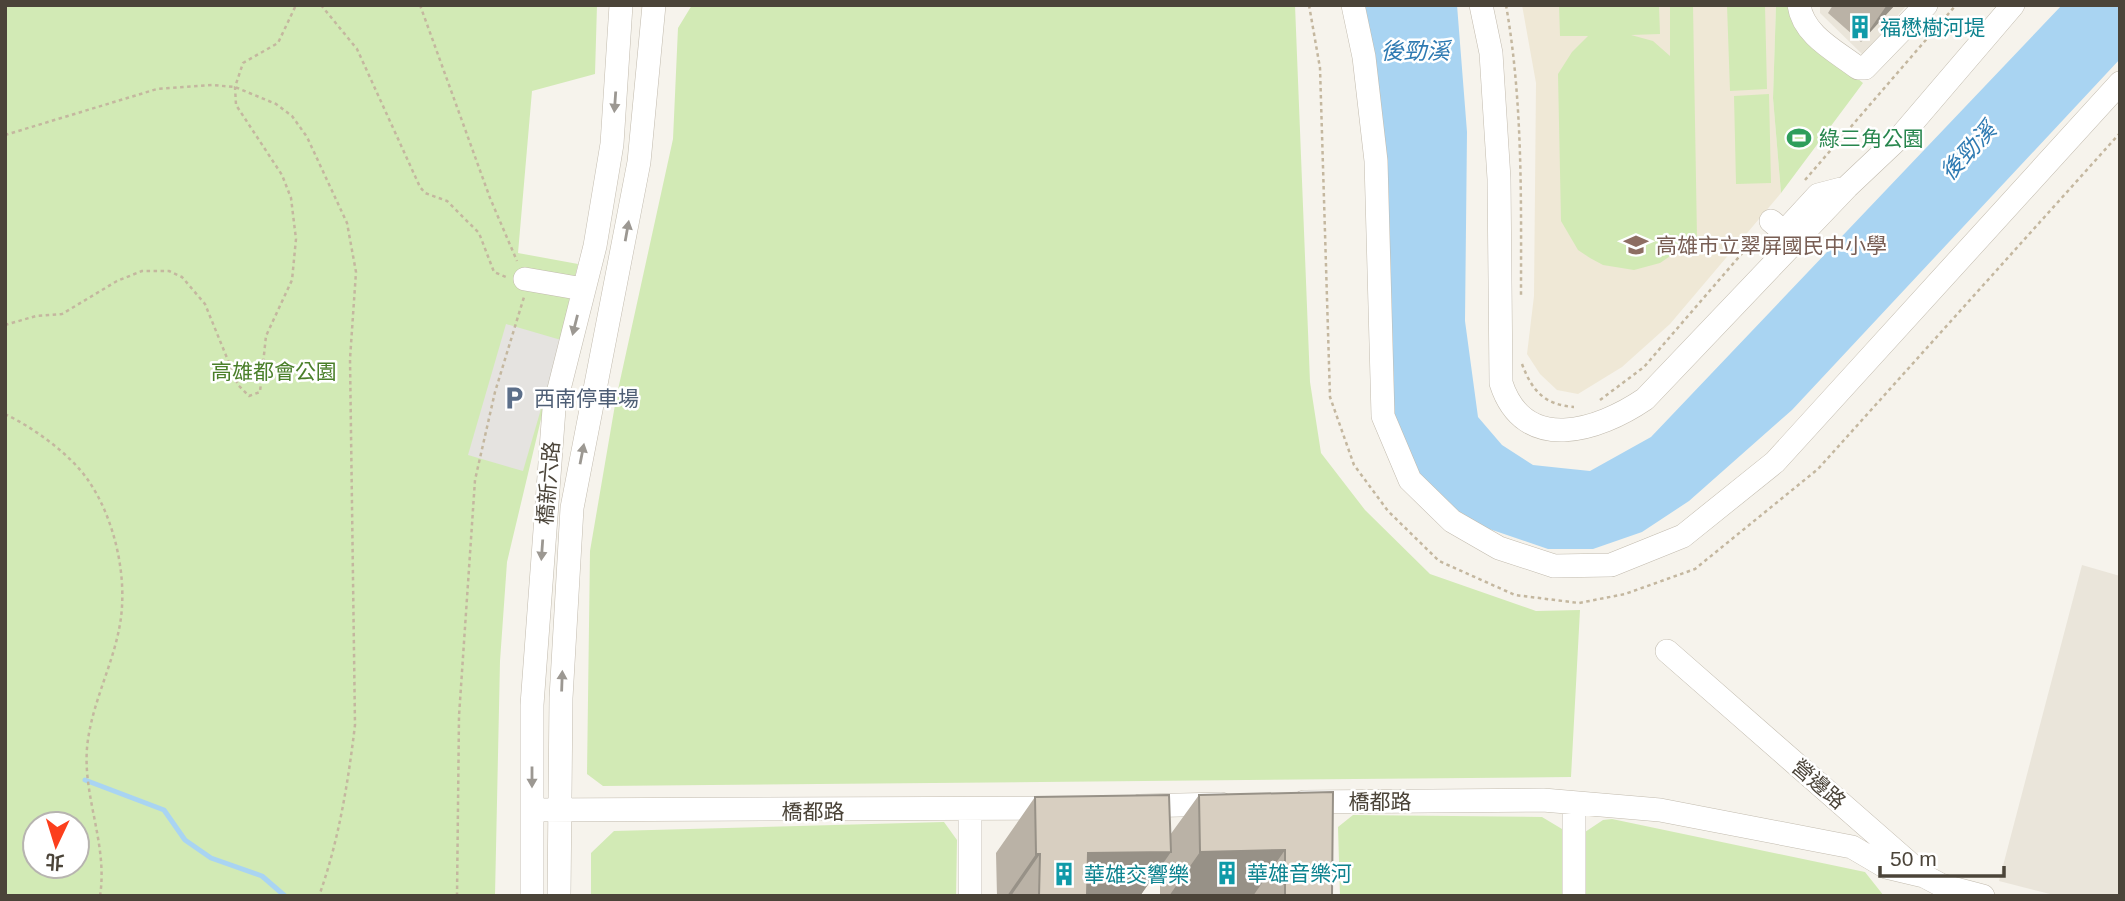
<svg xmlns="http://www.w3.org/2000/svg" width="2125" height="901" viewBox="0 0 2125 901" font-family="Helvetica,'Noto Sans TC',sans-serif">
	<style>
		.residential { fill: #eae5da }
		.education { fill: #efe8d6 }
		.green { fill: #d2eab5; fill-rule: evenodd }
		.parking { fill: #e5e3e0 }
		.water { fill: #a9d4f2 }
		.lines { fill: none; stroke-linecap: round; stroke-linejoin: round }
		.stream { stroke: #a9d4f2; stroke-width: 5 }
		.minor-casing { stroke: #c2bbae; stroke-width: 24 }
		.path { stroke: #c4b79f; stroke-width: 2.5; stroke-dasharray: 3.5 3.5; stroke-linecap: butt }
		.minor { stroke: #fff; stroke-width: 23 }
		.wall { fill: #bab2a6 }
		.shaded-wall { fill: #979187 }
		.building { fill: #d8cfc1; stroke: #979187; stroke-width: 2 }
		.oneway { fill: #9c9892 }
		.labels { text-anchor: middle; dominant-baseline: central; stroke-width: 5; stroke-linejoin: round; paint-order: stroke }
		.culture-label { font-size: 21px; fill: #0d838f; stroke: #fff; text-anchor: start }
		.leisure-label { font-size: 21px; fill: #27864d; stroke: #fff; text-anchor: start }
		.education-label { font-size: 21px; fill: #785e54; stroke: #fff; text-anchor: start }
		.park-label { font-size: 21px; fill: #4a7f2a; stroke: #fff }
		.service-label { font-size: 21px; fill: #4e5e75; stroke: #fff; text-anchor: start }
		.street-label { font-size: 21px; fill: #4b4439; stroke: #fff }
		.water-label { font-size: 23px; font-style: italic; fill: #2e7ab2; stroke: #fff }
	</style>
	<rect width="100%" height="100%" fill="#f6f3ec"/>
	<path class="residential" d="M 1820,5 L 1907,5 L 1863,55 L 1820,13 Z
		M 2082,565 L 2120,576 L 2120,896 L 2058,896 L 1999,881 Z"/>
	<path class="education" d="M 1522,5 L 1776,5 L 1773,98 L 1781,193 L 1670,324 L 1622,367 L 1578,394 L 1557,390 L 1540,374 L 1527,354 L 1534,296 L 1536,83 Z"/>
	<path class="green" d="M 5,5 L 597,5 L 595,74 L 532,91 L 518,253 L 578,264 L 507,562 L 500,661 L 495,896 L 5,896 ZM 35,824 L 77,824 L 77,866 L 35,866 Z
		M 692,5 L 1295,5 L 1310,382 L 1321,453 L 1365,510 L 1430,574 L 1536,611 L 1580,610 L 1571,777 L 603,786 L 587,774 L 590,551 L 616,399 L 673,139 L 678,28 Z
		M 1559,5 L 1659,5 L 1660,34 L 1631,35 L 1653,41 L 1670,56 L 1670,5 L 1693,5 L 1697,238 L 1660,263 L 1634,270 L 1603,265 L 1590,258 L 1578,250 L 1561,221 L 1558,74 L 1572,52 L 1588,36 L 1560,36 Z
		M 1727,5 L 1765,5 L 1767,89 L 1730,91 Z
		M 1776,5 L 1793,5 L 1804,34 L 1863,83 L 1781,193 L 1773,98 Z
		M 1769,94 L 1771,183 L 1736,184 L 1734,96 Z
		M 1353,815 L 1542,817 L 1562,829 L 1562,896 L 1340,896 L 1338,827 Z
		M 1612,819 L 1865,872 L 1884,896 L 1581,896 L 1582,834 L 1603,820 Z
		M 944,822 L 957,840 L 956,896 L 591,896 L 591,853 L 614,831 Z"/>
	<path class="parking" d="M 506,324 L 561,340 L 523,471 L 468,455 Z"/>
	<path class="water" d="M 1364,5 L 1457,5 L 1467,132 L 1465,321 L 1478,417 L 1502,445 L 1533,465 L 1561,468 L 1590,471 L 1651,437 L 2062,5 L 2120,5 L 2120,59 L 1792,410 L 1689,501 L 1642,532 L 1593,549 L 1548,549 L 1466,521 L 1410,468 L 1388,405 Z"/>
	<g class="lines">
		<path class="stream" d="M 85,780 L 164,810 L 185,840 L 211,858 L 262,876 L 285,896"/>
		<g class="minor-casing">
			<path id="minor" d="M 1353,5 L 1364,57 L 1376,161 L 1383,416 L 1410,480 L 1452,521 L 1499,548 L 1554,566 L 1611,565 L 1683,536 L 1775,462 L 2120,83
				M 1481,5 L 1491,53 L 1499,179 L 1501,383 C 1524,455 1598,431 1645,399 L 1847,187 L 1901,136 L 2013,5
				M 1799,5 C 1803,35 1836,51 1858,68 L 1865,68 L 1926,5
				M 1771,221 L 1784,232 L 1818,195 L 1841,189
				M 525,279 L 583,289
				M 1667,651 L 1924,876 L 1941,885 L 1983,896
				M 1304,802 L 1543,800 L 1660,810 L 1852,847 L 1886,867 L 1924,876
				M 1574,803 L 1574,896
				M 1140,806 L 1221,804
				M 532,810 L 1057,808
				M 970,810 L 970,896
				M 532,896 L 532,705 L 554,409 L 595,246 L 612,144 L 621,5
				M 559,896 L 561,698 L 572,508 L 639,162 L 654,5"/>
		</g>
		<path class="path" d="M 321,5 L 357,49 L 420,187 L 425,193 L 447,201 L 479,233 L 494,272 L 506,277
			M 420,5 L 490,198 L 517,261
			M 1309,5 L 1320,68 L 1330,397 L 1354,465 L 1388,511 L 1439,561 L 1515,595 L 1579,603 L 1625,594 L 1695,569 L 1818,469 L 2120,133
			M 1506,5 C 1523,102 1521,200 1521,298
			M 5,135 L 157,89 L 212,85 L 235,87 L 276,104 L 292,116 L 307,137 L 347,223 L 356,272 L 350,359 L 355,725 C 348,783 339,840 319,896
			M 1805,180 L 1956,5
			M 5,325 L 36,316 L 62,314 L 117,281 L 142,271 L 169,271 L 182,277 L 205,304 L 238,385 L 249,396 L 260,392 L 266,336 L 292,280 L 296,239 L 291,198 L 282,175 L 236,105 L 235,87 L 243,63 L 278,43 L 296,5
			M 1522,364 C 1532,391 1545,405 1574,407
			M 1600,400 L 1644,367 L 1757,236
			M 5,414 C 34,428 70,454 88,480 C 115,519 128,578 120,624 C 113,666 91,704 87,748 C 83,798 108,845 100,896
			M 457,896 L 459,716 L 475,480 L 495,392 L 524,297"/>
		<use href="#minor" class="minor"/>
	</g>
	<path class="wall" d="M 1833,5 L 1895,5 L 1861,42 L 1828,13 Z
		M 1333,792 L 1332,896 L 1160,896 L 1160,867 L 1140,896 L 997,896 L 996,853 L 1035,797 L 1170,835 L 1199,795 Z"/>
	<path class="shaded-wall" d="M 1887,5 L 1895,5 L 1861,42 Z
		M 1285,850 L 1253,896 L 1169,896 L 1200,852 Z
		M 1171,852 L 1140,896 L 1058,896 L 1088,853 Z
		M 1036,854 L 1040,854 L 1011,896 L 1007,896 Z"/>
	<path class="building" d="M 1333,792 L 1332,896 L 1285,896 L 1285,850 L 1200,852 L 1199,795 Z
		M 1169,795 L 1171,852 L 1088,853 L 1087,896 L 1039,896 L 1040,854 L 1036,854 L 1035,797 Z"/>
	<defs><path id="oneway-solid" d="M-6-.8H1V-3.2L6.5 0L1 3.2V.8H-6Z" transform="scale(1.75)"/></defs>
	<g class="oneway">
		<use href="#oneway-solid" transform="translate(615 102) rotate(94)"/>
		<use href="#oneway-solid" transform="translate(627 231) rotate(-80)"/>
		<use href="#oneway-solid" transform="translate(575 325) rotate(104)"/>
		<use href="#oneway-solid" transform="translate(582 454) rotate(-79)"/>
		<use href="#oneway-solid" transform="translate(542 550) rotate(94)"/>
		<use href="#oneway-solid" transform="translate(562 681) rotate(-88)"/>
		<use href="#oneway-solid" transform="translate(532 777) rotate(90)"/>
	</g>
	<defs>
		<g id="building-bare" transform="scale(1.89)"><path d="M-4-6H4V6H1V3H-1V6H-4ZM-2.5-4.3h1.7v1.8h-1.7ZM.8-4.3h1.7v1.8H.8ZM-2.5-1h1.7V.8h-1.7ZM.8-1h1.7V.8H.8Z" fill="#0f9aa8" stroke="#fff" stroke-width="2.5" paint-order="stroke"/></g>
		<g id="stadium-bare" transform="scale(1.89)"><path d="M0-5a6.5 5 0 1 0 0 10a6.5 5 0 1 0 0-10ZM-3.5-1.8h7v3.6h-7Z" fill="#2e9e5b" stroke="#fff" stroke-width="2.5" paint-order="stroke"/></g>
		<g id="school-bare" transform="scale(1.89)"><path d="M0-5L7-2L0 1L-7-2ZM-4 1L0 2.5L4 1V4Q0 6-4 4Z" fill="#8d6e63" stroke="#fff" stroke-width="2.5" paint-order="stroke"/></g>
		<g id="parking-bare" transform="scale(1.89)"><path d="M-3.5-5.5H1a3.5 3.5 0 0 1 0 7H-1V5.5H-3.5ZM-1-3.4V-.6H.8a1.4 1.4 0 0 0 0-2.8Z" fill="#5c6f8a" stroke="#fff" stroke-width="2.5" paint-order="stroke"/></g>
	</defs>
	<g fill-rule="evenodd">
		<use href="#building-bare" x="1860" y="27"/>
		<use href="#stadium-bare" x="1799" y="138"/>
		<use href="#school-bare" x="1636" y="245"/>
		<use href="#parking-bare" x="514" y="398"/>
		<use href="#building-bare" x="1227" y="873"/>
		<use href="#building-bare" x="1064" y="874"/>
	</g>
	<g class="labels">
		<g class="culture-label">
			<text x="1880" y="27">福懋樹河堤</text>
			<text x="1247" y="873">華雄音樂河</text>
			<text x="1084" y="874">華雄交響樂</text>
		</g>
		<g class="leisure-label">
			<text x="1819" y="138">綠三角公園</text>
		</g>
		<g class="education-label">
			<text x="1656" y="245">高雄市立翠屏國民中小學</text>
		</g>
		<g class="park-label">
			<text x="274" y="371">高雄都會公園</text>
		</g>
		<g class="service-label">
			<text x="534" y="398">西南停車場</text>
		</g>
		<g class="street-label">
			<text transform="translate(548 483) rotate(-85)">橋新六路</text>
			<text transform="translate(1819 784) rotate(41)">營邊路</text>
			<text x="1380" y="801">橋都路</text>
			<text x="813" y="811">橋都路</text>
		</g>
		<g class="water-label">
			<text x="1415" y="51">後勁溪</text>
			<text transform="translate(1968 151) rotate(-47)">後勁溪</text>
		</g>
	</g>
	<rect width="2125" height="901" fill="none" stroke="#4b4439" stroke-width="14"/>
	<g transform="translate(56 845) rotate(184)"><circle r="33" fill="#ffffff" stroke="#b7b4b0" stroke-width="2"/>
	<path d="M0-5L12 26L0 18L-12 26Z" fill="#fc3f1d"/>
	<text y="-10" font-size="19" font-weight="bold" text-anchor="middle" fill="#4b4439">北</text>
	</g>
	<path d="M1880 866v10h124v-10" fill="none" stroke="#4b4439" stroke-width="3.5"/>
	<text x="1890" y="866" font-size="21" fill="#4b4439" stroke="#ffffff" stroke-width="5" paint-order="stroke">50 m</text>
</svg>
